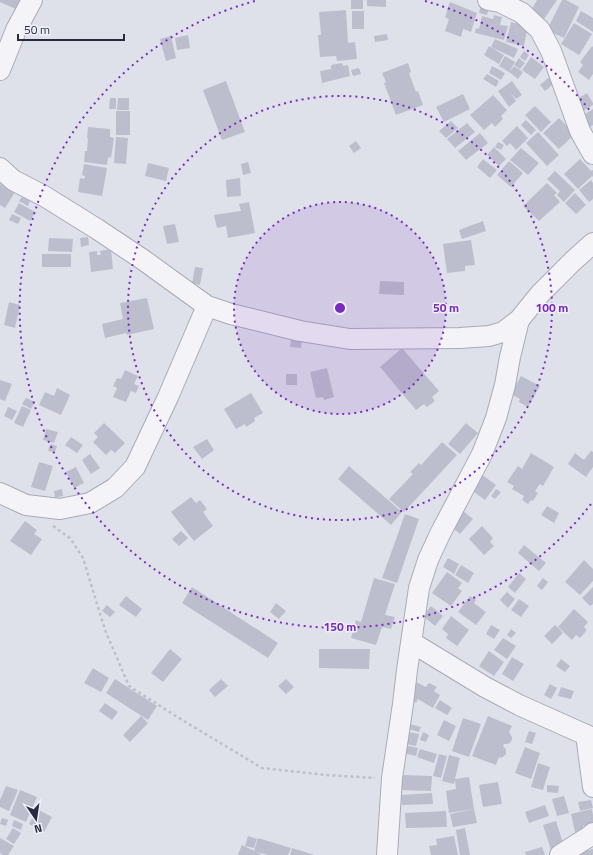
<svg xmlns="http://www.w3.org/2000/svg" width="593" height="855" viewBox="0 0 593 855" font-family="'Titillium Web',sans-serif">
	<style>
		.building { fill: #bcbecd }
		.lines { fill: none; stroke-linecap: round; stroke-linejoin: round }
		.minor-casing { stroke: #a8aab8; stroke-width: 22 }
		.path { stroke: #bebfc9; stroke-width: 2.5; stroke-dasharray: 3 3; stroke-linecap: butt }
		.minor { stroke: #f3f3f8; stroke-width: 20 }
		.ring { fill: none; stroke: #7b2cbf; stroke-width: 2; stroke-dasharray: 2 4 }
		.centre { fill: #7b2cbf; stroke: #eff0f7; stroke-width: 2 }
		.ring-label { font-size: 12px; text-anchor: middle; font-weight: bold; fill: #7b2cbf; stroke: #eff0f7; stroke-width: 3; stroke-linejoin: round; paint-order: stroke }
	</style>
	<rect width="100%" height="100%" fill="#dfe1ea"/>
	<path class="building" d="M 0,0 L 22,0 L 18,10 L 0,2 Z
		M 351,0 L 363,0 L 363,9 L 351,9 Z
		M 367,0 L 386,0 L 386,7 L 367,6 Z
		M 537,0 L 557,0 L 544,19 L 531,10 Z
		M 562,0 L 566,0 L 579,7 L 564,38 L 547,30 Z
		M 450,2 L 477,13 L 471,32 L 463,29 L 461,37 L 445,31 L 449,19 L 445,17 Z
		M 482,2 L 490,4 L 487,15 L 479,13 Z
		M 346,10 L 348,43 L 355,42 L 357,59 L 337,61 L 336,56 L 320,57 L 318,35 L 321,35 L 319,12 Z
		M 352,11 L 364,11 L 364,29 L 352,29 Z
		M 581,11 L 593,18 L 593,32 L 576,21 Z
		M 494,15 L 502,17 L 500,25 L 508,26 L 504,40 L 475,33 L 476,28 L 479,29 L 482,16 L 493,19 Z
		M 511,22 L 528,26 L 524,46 L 506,42 Z
		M 574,23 L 592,34 L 579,55 L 561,44 Z
		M 387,34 L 388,40 L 375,42 L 374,36 Z
		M 188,35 L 190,48 L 177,50 L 175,38 Z
		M 171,36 L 176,58 L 166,61 L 160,39 Z
		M 495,39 L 518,49 L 514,58 L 491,47 Z
		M 489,46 L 504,55 L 499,64 L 484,55 Z
		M 592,46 L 593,47 L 593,74 L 589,80 L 578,72 L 583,65 L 580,62 Z
		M 524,51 L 529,55 L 525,61 L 520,57 Z
		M 505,56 L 515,62 L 509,72 L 499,66 Z
		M 531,57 L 544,67 L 535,79 L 522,70 Z
		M 519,58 L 525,63 L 520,69 L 514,65 Z
		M 342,63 L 343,66 L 348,65 L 350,76 L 322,83 L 320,71 L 331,69 L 331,65 Z
		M 408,63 L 411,72 L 409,73 L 416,92 L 418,91 L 423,105 L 396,115 L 384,83 L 386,82 L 382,73 Z
		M 492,66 L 505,73 L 501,80 L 489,73 Z
		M 514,66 L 523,72 L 518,79 L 509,72 Z
		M 359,68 L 361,74 L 353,76 L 351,70 Z
		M 487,74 L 499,81 L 496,87 L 483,79 Z
		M 553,74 L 558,80 L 545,91 L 540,85 Z
		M 226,81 L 245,132 L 222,140 L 203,90 Z
		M 512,81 L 522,95 L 516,99 L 510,92 L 516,101 L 509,107 L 498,91 Z
		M 587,93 L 593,103 L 593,105 L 581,112 L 574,101 Z
		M 463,94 L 470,109 L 444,122 L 436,107 Z
		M 493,95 L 507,110 L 501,116 L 503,119 L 495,127 L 492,123 L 484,130 L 470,115 Z
		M 110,98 L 116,98 L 116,109 L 109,109 Z
		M 118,98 L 129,98 L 129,110 L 117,110 Z
		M 535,106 L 551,122 L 541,132 L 525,115 Z
		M 593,109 L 593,125 L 590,127 L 582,116 Z
		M 116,111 L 130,111 L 130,135 L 116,135 Z
		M 559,118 L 575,134 L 559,149 L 543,133 Z
		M 526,120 L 536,130 L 531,135 L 521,125 Z
		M 451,121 L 458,128 L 446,138 L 439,131 Z
		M 467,123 L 475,132 L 455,148 L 447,139 Z
		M 517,126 L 528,138 L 516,150 L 510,143 L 507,146 L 502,141 Z
		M 88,127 L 110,129 L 110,137 L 114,138 L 111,158 L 108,157 L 107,165 L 84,162 L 85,151 L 87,151 L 88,138 L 87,138 Z
		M 538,132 L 559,155 L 547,166 L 526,143 Z
		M 480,133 L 488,143 L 466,160 L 458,151 Z
		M 116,137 L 128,138 L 126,164 L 114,163 Z
		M 356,141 L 361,148 L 354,153 L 349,146 Z
		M 498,142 L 504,145 L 501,150 L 495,147 Z
		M 494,147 L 506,159 L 499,166 L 487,155 Z
		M 521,148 L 539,163 L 528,175 L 510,160 Z
		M 483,159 L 497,170 L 490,178 L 477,167 Z
		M 580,159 L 591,171 L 593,170 L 593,177 L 592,176 L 578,189 L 564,174 Z
		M 509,161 L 523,173 L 511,187 L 497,175 Z
		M 248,162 L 251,173 L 243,175 L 241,164 Z
		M 148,163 L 169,168 L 166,181 L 145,176 Z
		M 84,164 L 107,168 L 102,196 L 78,192 L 80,178 L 84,179 L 85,176 L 82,175 Z
		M 555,171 L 575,190 L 564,202 L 557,195 L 560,191 L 547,179 Z
		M 240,178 L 241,196 L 227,197 L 226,180 Z
		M 591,180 L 593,183 L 593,199 L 589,202 L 579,190 Z
		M 547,183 L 557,193 L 554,195 L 560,202 L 539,221 L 523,206 Z
		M 0,184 L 15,192 L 5,208 L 0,205 Z
		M 575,193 L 586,205 L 576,214 L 565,203 Z
		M 22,197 L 30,201 L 28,206 L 19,201 Z
		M 249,202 L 255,233 L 228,238 L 226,226 L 217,228 L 214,215 L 241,211 L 239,204 Z
		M 19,203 L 35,212 L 30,221 L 14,212 Z
		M 12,214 L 21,218 L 18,224 L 9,220 Z
		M 483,221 L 486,231 L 462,239 L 459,230 Z
		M 175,224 L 179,242 L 167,244 L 163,226 Z
		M 88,237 L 89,245 L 81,247 L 80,238 Z
		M 49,238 L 73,239 L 72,252 L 48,251 Z
		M 471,240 L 475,265 L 465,266 L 465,271 L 447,273 L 443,244 Z
		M 111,249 L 113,269 L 91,272 L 89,252 L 97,251 L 97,255 L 101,255 L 100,251 Z
		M 42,254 L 71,254 L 71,267 L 42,267 Z
		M 195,267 L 203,268 L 200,285 L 192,283 Z
		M 380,281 L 404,282 L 404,295 L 379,294 Z
		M 147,298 L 154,329 L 127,335 L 126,333 L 105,338 L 102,324 L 123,319 L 120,303 Z
		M 9,302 L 20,305 L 15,328 L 4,325 Z
		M 291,340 L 302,341 L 301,348 L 290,347 Z
		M 402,348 L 439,391 L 432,397 L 435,401 L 427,407 L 424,404 L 416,410 L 380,367 Z
		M 327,368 L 334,397 L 324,400 L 323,397 L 316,398 L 310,372 Z
		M 125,370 L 138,376 L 134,384 L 139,386 L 136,393 L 131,391 L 126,402 L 113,397 L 117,388 L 113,386 L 117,378 L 121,379 Z
		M 286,374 L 297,374 L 297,385 L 286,385 Z
		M 521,376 L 540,386 L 528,407 L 519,402 L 520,399 L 511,394 Z
		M 0,380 L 12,384 L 5,401 L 0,399 Z
		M 57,388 L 70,395 L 61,415 L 39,405 L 45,392 L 54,396 Z
		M 251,393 L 263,413 L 254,418 L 255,421 L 246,427 L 245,424 L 236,429 L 224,409 Z
		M 26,398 L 35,402 L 31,409 L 22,404 Z
		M 22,406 L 31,410 L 23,427 L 14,423 Z
		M 8,407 L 17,411 L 12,420 L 4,416 Z
		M 104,423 L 125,443 L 115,453 L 111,450 L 106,455 L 93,442 L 98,437 L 94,433 Z
		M 466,423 L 478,433 L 460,454 L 448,444 Z
		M 46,429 L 58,432 L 54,443 L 43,440 Z
		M 71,437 L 83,445 L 77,453 L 65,445 Z
		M 207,439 L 214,450 L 202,459 L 193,447 Z
		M 442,442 L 457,455 L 404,512 L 389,499 L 413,474 L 410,472 L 419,463 L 421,465 Z
		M 50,444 L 57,446 L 55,452 L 48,451 Z
		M 591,451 L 593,452 L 593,467 L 586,477 L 568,464 L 575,453 L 584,460 Z
		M 531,453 L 554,467 L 543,486 L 540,484 L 535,491 L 538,493 L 533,501 L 531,500 L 528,504 L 522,500 L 524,496 L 512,489 L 514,486 L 507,482 L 518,466 L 522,469 Z
		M 90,454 L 100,468 L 91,474 L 82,460 Z
		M 39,462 L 53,466 L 45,491 L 31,487 Z
		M 349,466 L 402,512 L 391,525 L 338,479 Z
		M 76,467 L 84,483 L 74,488 L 66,472 Z
		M 481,474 L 496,485 L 485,500 L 470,489 Z
		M 62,489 L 63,496 L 55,498 L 54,491 Z
		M 496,489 L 501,492 L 495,499 L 491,496 Z
		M 191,497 L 196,503 L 200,500 L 207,509 L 203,512 L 213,526 L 194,541 L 171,512 Z
		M 547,506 L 559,513 L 554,523 L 541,515 Z
		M 462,510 L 473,519 L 460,534 L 449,525 Z
		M 405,514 L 419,519 L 397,583 L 382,578 Z
		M 25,521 L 37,530 L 34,534 L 42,539 L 31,555 L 10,541 Z
		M 482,526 L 493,538 L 490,542 L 494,546 L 484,555 L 469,539 Z
		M 181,531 L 188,538 L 179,546 L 172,539 Z
		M 524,545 L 546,563 L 539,571 L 518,553 Z
		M 448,558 L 459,564 L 454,574 L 443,567 Z
		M 584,560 L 593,569 L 593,581 L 580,595 L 565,582 Z
		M 461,565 L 474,573 L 468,583 L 455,575 Z
		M 447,572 L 462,583 L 458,588 L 462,591 L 451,606 L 432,593 Z
		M 519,573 L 526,579 L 515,593 L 508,587 Z
		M 374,578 L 395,584 L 385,615 L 395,617 L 391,629 L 382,627 L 376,645 L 351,638 L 356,620 L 361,622 Z
		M 543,578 L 548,582 L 542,590 L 537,586 Z
		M 192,587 L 278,643 L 268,658 L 182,603 Z
		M 593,587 L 593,604 L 590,606 L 582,598 Z
		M 507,592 L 515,599 L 508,608 L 500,600 Z
		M 126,596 L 142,609 L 136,617 L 119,605 Z
		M 470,596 L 476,600 L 474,603 L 486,612 L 476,625 L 458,612 Z
		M 519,599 L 529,606 L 521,617 L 511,610 Z
		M 276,603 L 286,611 L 279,619 L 270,612 Z
		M 107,605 L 115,612 L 110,617 L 102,611 Z
		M 431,606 L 443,616 L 435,626 L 423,616 Z
		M 574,609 L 588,622 L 584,627 L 587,630 L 580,638 L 576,635 L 572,640 L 558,627 Z
		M 451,616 L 469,630 L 457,646 L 446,638 L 448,634 L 442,629 Z
		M 491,625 L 500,630 L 494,639 L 486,634 Z
		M 555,625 L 563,633 L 552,644 L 544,636 Z
		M 511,629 L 516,633 L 511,638 L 507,635 Z
		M 503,638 L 516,646 L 507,659 L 494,650 Z
		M 170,649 L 182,659 L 163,682 L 151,673 Z
		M 319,649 L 370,649 L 369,669 L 319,668 Z
		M 489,651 L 504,662 L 494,676 L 479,666 Z
		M 512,657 L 524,664 L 513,681 L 502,674 Z
		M 561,659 L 570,666 L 565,672 L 556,666 Z
		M 93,668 L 109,678 L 101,692 L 84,683 Z
		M 115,679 L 157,706 L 148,720 L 106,693 Z
		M 221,679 L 228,686 L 215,697 L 209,690 Z
		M 286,679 L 294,687 L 286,694 L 278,686 Z
		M 416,682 L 426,687 L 429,683 L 437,687 L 434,691 L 440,695 L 433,708 L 418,699 L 416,703 L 407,697 Z
		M 550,684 L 557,688 L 551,699 L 544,695 Z
		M 561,687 L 574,691 L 571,699 L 558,696 Z
		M 440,700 L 452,708 L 447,715 L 435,708 Z
		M 105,703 L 118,712 L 112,720 L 99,711 Z
		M 141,716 L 148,723 L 130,742 L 123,735 Z
		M 488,716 L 512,726 L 509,732 L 512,737 L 512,740 L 510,743 L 507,744 L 504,744 L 503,746 L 505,748 L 506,750 L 506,754 L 504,756 L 501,758 L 499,757 L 496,765 L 472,756 Z
		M 463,718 L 481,724 L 469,757 L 452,751 Z
		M 444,720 L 456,726 L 449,741 L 437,735 Z
		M 410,724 L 421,727 L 419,732 L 408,729 Z
		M 529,731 L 536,733 L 532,744 L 525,742 Z
		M 408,732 L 419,734 L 416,746 L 405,744 Z
		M 423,732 L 429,735 L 426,742 L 420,740 Z
		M 404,745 L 418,748 L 416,756 L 403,753 Z
		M 525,747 L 540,753 L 531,779 L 515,773 Z
		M 420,749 L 437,754 L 434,763 L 417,757 Z
		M 439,754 L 447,756 L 441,778 L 433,776 Z
		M 449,755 L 460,758 L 455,779 L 469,777 L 474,809 L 449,813 L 446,791 L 456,789 L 455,780 L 454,784 L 442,781 Z
		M 538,763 L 550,767 L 543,790 L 531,787 Z
		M 402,775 L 432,776 L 431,791 L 401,790 Z
		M 498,782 L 502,804 L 483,807 L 479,785 Z
		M 547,785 L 559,786 L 558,793 L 547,792 Z
		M 6,786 L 18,790 L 9,811 L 0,807 L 0,800 Z
		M 20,790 L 37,797 L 26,822 L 10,815 Z
		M 432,793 L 433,804 L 402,805 L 401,795 Z
		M 564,796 L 569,813 L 557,816 L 552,799 Z
		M 591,800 L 593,808 L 580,811 L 578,802 Z
		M 545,805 L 549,816 L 529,823 L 525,812 Z
		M 37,809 L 52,817 L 44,832 L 29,824 Z
		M 474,809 L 477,823 L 453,827 L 450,814 Z
		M 592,809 L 593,815 L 593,823 L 583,826 L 585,834 L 576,836 L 571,814 Z
		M 446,811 L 447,827 L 406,828 L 405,813 Z
		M 2,818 L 8,820 L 6,826 L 0,824 Z
		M 14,820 L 23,824 L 21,830 L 12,826 Z
		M 556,821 L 564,846 L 551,850 L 543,825 Z
		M 13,828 L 21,833 L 14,844 L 6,839 Z
		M 465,828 L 470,855 L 460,855 L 456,830 Z
		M 248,836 L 257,839 L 254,848 L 245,846 Z
		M 454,836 L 458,855 L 431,855 L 429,846 L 437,845 L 436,839 Z
		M 0,838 L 14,846 L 8,855 L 3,855 L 0,853 Z
		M 258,838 L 291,848 L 288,855 L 268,855 L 254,851 Z
		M 242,845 L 261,854 L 260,855 L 239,855 L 238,854 Z
		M 542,847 L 545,855 L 526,855 L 525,852 Z
		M 292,848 L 315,855 L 290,855 Z
		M 593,849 L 593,855 L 578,855 L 577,853 Z"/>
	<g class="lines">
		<g class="minor-casing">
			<path id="minor" d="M 488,0 L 500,2 L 522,13 L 540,30 L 551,51 L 580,131 L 593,154
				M 0,70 L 16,30 L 32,0
				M 0,168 L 13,180 L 44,196 L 97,229 L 142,259 L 207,306 L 231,314 L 300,331 L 350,339 L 460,338 L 489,336 L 503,332 L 519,320 L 540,294 L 573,261 L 593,243
				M 0,493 L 26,505 L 60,509 L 90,503 L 115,488 L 135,467 L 168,397 L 207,306
				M 411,642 L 485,687 L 519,705 L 593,738
				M 586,735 L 593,787
				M 387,855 L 392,778 L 403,704 L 407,670 L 419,588 L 428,560 L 440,534 L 482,454 L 496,418 L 505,385 L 510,357 L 519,320
				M 560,855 L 590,836 L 593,833"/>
		</g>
		<path class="path" d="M 53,526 L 70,538 L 83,558 L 105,630 L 129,686 L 174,715 L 262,768 L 326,775 L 375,778"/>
		<use href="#minor" class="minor"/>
	</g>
	<circle cx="340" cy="308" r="106" fill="#7b2cbf" fill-opacity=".12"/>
	<g class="ring">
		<circle cx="340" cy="308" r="106"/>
		<circle cx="340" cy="308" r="212"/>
		<path d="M591 504A319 319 0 1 1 255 1M425 1A319 319 0 0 1 591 112"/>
	</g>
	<circle cx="340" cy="308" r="6" class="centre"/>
	<g class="ring-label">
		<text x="446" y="312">50 m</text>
		<text x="552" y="312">100 m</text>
		<text x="340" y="631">150 m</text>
	</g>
	<g transform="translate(36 819) rotate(167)" stroke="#eff0f7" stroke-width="3" paint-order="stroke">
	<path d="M0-3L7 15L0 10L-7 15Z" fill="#272a42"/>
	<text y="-6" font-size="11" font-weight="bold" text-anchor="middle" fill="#272a42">N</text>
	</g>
	<path d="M18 34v6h106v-6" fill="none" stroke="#272a42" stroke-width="2"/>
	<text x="24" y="34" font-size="12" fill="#272a42" stroke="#eff0f7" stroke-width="3" paint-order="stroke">50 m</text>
</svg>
